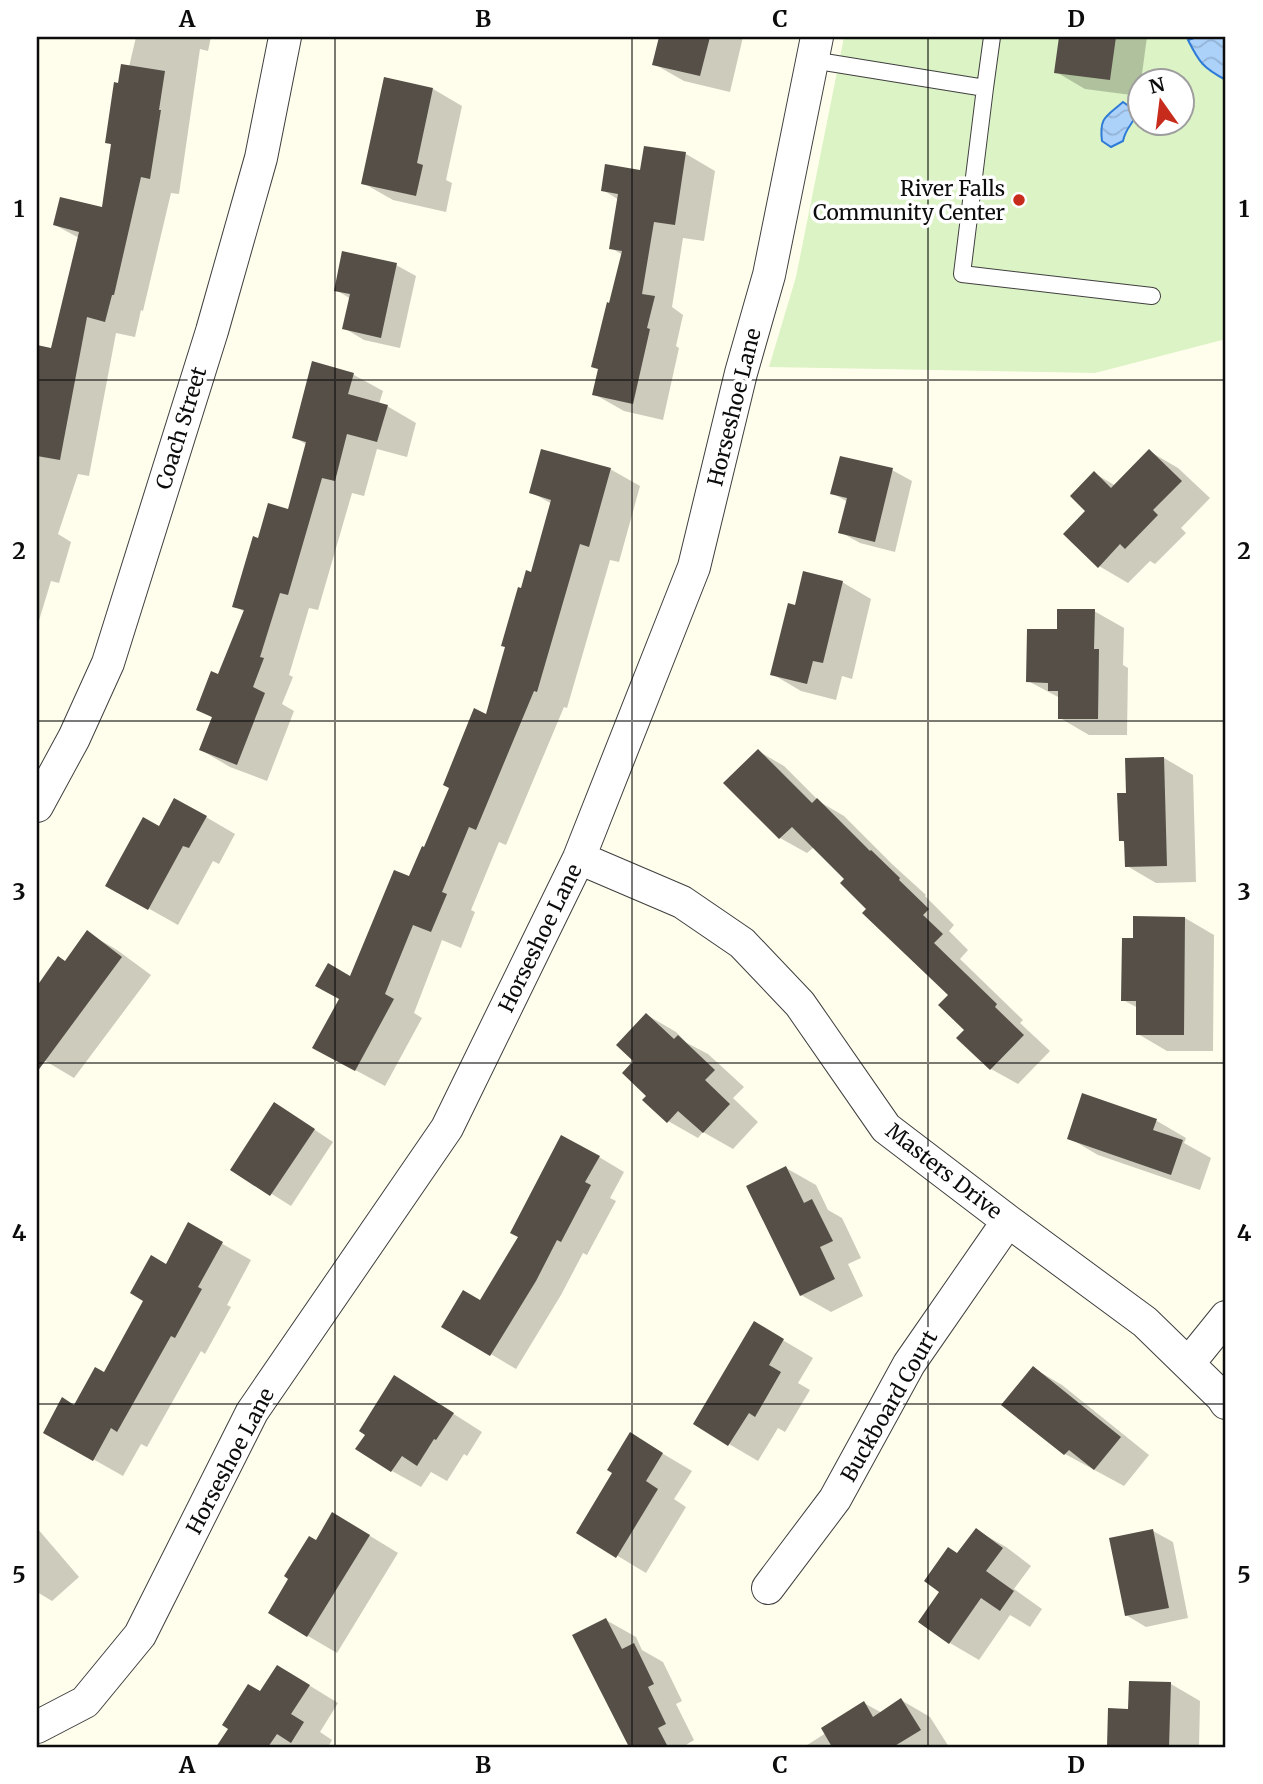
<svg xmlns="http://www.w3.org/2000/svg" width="1263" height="1784" viewBox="0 0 1263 1784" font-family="Merriweather,serif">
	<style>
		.pitch { fill: #dcf3c5; fill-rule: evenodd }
		.water { fill: url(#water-waves); stroke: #2e7bd7; stroke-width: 2 }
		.shadow { fill: #0003 }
		.building { fill: #564f48 }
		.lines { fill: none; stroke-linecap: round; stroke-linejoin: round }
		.service-casing { stroke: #3f3f3f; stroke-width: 18 }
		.minor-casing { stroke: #3f3f3f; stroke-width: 34 }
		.service { stroke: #fff; stroke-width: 16 }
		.minor { stroke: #fff; stroke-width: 32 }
		.grid { fill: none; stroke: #0c0c0c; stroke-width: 2; stroke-opacity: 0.55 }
		.poi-dot { fill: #c62b1b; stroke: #fff; stroke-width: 2.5 }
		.labels { text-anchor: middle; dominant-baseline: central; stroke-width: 7; stroke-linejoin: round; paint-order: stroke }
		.poi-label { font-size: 21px; fill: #0c0c0c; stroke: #fff; text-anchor: end }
		.street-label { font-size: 21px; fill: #0c0c0c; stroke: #fff }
		.neatline { fill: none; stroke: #0c0c0c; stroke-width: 2.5 }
		.grid-label { font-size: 23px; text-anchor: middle; font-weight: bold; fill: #0c0c0c }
	</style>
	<defs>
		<pattern id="water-waves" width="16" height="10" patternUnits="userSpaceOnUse" patternTransform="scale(1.75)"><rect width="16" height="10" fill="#acd2fa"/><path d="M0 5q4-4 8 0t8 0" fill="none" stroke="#93b3d5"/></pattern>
	</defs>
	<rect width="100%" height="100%" fill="#fffeec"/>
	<path class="pitch" d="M 844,37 L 1226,37 L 1226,339 L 1095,373 L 769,367 L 796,277 ZM 1140,80 L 1182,80 L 1182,122 L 1140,122 Z"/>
	<path class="water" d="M 1197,37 L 1226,37 L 1226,80 C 1203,68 1199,62 1188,40 Z
		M 1123,102 L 1133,109 L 1137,113 C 1132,126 1126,127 1123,141 L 1111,147 L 1102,141 C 1099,117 1106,117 1123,102 Z"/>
	<path class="shadow" d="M 136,37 L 211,37 L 208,51 L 200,49 L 179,194 L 171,193 L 143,311 L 141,310 L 135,337 L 116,333 L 89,476 L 78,474 L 58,534 L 71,542 L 59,583 L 51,581 L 37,627 L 37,347 L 53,350 L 79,238 L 55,225 L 103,209 L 112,145 L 107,142 L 120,85 L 129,67 Z
		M 661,37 L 743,37 L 730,92 L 684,81 L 654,64 Z
		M 1061,37 L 1147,37 L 1139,96 L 1085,89 L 1056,72 Z
		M 433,89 L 462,106 L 446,180 L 452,183 L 446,212 L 393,200 L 363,183 Z
		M 686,154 L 715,171 L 704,241 L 683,238 L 672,307 L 683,315 L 676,346 L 679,348 L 663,420 L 624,411 L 594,394 L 611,305 L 623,255 L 611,248 L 619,200 L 603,190 L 641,172 Z
		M 396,265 L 416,276 L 400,348 L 364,340 L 344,328 L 351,299 L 336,290 Z
		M 314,364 L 354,375 L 383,391 L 379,404 L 387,406 L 416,423 L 407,457 L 377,449 L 364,496 L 352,493 L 318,610 L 309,608 L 289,675 L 293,677 L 282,704 L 294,711 L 267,781 L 230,767 L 201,750 L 213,718 L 198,710 L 219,676 L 245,612 L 234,606 L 259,540 L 289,511 L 307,445 L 294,437 Z
		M 1149,451 L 1178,468 L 1210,498 L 1181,528 L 1186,533 L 1155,564 L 1150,561 L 1128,583 L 1099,566 L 1088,511 L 1094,473 L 1116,486 Z
		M 1226,462 L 1226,482 L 1223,480 Z
		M 610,469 L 640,486 L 619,562 L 610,560 L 567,708 L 564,707 L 506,845 L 499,842 L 471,910 L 475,912 L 461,948 L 442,940 L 414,1013 L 422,1018 L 385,1086 L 344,1064 L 351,978 L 410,878 L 425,849 L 487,716 L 522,590 L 532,574 L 552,504 L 531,492 Z
		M 892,470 L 912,481 L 895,552 L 860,543 L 840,532 L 848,502 L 832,493 Z
		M 842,582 L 871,599 L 852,679 L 842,676 L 836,700 L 801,691 L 772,674 L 796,607 Z
		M 1094,611 L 1124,628 L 1123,665 L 1128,668 L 1127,735 L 1089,735 L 1060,718 L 1060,698 L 1028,681 L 1058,631 Z
		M 758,751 L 784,766 L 820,802 L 844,816 L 893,865 L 926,895 L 925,896 L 954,925 L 949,931 L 968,950 L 960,959 L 1023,1020 L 1020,1023 L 1050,1051 L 1018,1084 L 991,1069 L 958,1038 L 967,1029 L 950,995 L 869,908 L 846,879 L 814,847 L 807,853 L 780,838 L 726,783 Z
		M 1164,758 L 1193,775 L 1196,882 L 1156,883 L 1127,866 L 1126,843 L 1121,840 L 1127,794 Z
		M 206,817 L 235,834 L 219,864 L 213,861 L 178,925 L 107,885 Z
		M 1185,918 L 1214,935 L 1213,1051 L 1167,1051 L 1138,1034 L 1138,1008 L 1123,1000 L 1135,940 Z
		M 88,933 L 117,950 L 151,975 L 74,1078 L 37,1056 L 37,1009 L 42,1002 L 37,998 L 37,989 L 59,959 L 66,963 Z
		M 647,1015 L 676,1032 L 687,1043 L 708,1054 L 744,1087 L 733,1098 L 758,1122 L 733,1149 L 703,1132 L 698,1138 L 668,1121 L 648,1096 Z
		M 1084,1095 L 1157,1121 L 1186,1138 L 1184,1143 L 1211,1158 L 1200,1190 L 1098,1155 L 1069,1138 Z
		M 294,1116 L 333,1142 L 291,1206 L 232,1169 Z
		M 599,1157 L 624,1172 L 610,1198 L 616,1201 L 587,1255 L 583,1253 L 561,1295 L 516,1369 L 444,1326 L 481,1302 Z
		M 786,1168 L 816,1185 L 828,1210 L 842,1218 L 861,1258 L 848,1264 L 863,1296 L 831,1312 L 801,1295 Z
		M 189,1225 L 251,1260 L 227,1305 L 231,1307 L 205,1354 L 201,1351 L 147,1447 L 141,1444 L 123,1476 L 45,1432 L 75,1407 L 105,1375 Z
		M 754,1323 L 813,1358 L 798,1383 L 810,1390 L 785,1432 L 778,1428 L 758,1461 L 695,1424 Z
		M 1033,1368 L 1062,1385 L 1149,1455 L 1124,1486 L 1065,1454 L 1004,1405 Z
		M 424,1395 L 482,1432 L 467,1456 L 464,1454 L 447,1481 L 431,1472 L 421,1487 L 392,1471 Z
		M 660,1452 L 692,1471 L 674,1499 L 686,1507 L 646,1573 L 578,1532 Z
		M 37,1528 L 79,1577 L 52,1601 L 37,1592 Z
		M 976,1530 L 1006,1547 L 1031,1566 L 1014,1589 L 1042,1609 L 1030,1627 L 1010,1615 L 979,1660 L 950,1643 L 958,1555 Z
		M 362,1531 L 398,1553 L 337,1653 L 308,1636 L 317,1543 Z
		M 1153,1531 L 1173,1542 L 1188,1618 L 1146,1627 L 1126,1615 Z
		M 606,1620 L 636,1637 L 642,1650 L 663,1662 L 682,1701 L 676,1704 L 694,1740 L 686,1745 L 688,1747 L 631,1747 L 575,1636 Z
		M 307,1684 L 338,1703 L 320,1732 L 332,1740 L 328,1747 L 218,1747 L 230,1729 L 261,1694 Z
		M 1171,1684 L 1200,1701 L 1199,1747 L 1108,1747 L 1110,1710 L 1130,1710 Z
		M 901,1700 L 930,1717 L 949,1747 L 804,1747 L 826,1733 L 864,1703 L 882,1713 Z"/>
	<path class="building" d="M 659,37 L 710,37 L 700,76 L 652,65 Z
		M 1059,37 L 1116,37 L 1110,80 L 1054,73 Z
		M 121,64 L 165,71 L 159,110 L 161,110 L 150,179 L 141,177 L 114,295 L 112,295 L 105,322 L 87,317 L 60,460 L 37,456 L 37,345 L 51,348 L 79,232 L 53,225 L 60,197 L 102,207 L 111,144 L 105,143 L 114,82 L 118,83 Z
		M 384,77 L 433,88 L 417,163 L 423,165 L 416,196 L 361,184 Z
		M 644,146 L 686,152 L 675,225 L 654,222 L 642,294 L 655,296 L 647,328 L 650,329 L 633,404 L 592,395 L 598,369 L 591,367 L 607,302 L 609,303 L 622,251 L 609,249 L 618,194 L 601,191 L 605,164 L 640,170 Z
		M 342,251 L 397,263 L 381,338 L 342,329 L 350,294 L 334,291 Z
		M 312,361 L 354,373 L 348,394 L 388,405 L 377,442 L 347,434 L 335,481 L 322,478 L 288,595 L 280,593 L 260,657 L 264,658 L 253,687 L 265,693 L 237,765 L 199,750 L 212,717 L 196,710 L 211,671 L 218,674 L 244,610 L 232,607 L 253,536 L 258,538 L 268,503 L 288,509 L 306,442 L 292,438 Z
		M 541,449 L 611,468 L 589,547 L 580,544 L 537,692 L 534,691 L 476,830 L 469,827 L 442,892 L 447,894 L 431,932 L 413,925 L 385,994 L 394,999 L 355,1071 L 312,1048 L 339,999 L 315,986 L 328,963 L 350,976 L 394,870 L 409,876 L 422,846 L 424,847 L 449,788 L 443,785 L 474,708 L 486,714 L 505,647 L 501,646 L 518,587 L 521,588 L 526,570 L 531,572 L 551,500 L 529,493 Z
		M 1149,449 L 1182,481 L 1153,510 L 1158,515 L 1125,549 L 1120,544 L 1098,568 L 1063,534 L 1085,511 L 1070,496 L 1094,471 L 1111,488 Z
		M 840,456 L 893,468 L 875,542 L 838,533 L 847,498 L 830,494 Z
		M 803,571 L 843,581 L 823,663 L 813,661 L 807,684 L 770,675 L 788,603 L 795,605 Z
		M 1057,609 L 1095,609 L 1094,649 L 1099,649 L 1098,719 L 1058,719 L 1058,691 L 1048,691 L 1048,683 L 1026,682 L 1027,629 L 1057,629 Z
		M 758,749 L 812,803 L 817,798 L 870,851 L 871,850 L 900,878 L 899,880 L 929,909 L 923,915 L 943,934 L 934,943 L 997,1004 L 995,1007 L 1024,1035 L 990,1070 L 956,1038 L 964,1030 L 938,1005 L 948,995 L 862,913 L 866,909 L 840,883 L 844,879 L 792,827 L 779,839 L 723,783 Z
		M 1164,757 L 1167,866 L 1125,867 L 1124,841 L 1119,841 L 1117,793 L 1126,793 L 1125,758 Z
		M 174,798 L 207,816 L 189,848 L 183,846 L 148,910 L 105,886 L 143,817 L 159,826 Z
		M 1133,916 L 1185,917 L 1184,1035 L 1136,1035 L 1136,1001 L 1121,1001 L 1122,938 L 1133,938 Z
		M 87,930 L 122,957 L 37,1072 L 37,986 L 58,956 L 65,961 Z
		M 646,1013 L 674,1039 L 678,1035 L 715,1070 L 705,1080 L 730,1104 L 703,1133 L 678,1111 L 667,1123 L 642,1100 L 646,1096 L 622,1073 L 633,1061 L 616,1045 Z
		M 1082,1093 L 1157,1119 L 1153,1130 L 1183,1140 L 1171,1175 L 1067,1139 Z
		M 274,1102 L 315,1129 L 270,1196 L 230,1170 Z
		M 561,1135 L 600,1156 L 585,1182 L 591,1185 L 561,1242 L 557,1240 L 536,1281 L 490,1356 L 441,1327 L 463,1290 L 480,1300 L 518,1237 L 510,1233 Z
		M 786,1166 L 804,1203 L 812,1199 L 833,1241 L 820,1247 L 835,1279 L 800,1296 L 746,1186 Z
		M 188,1222 L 223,1242 L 198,1287 L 202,1289 L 175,1338 L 171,1336 L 117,1432 L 111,1428 L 93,1461 L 43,1433 L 62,1397 L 74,1405 L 95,1367 L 104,1372 L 143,1301 L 130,1293 L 151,1255 L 166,1264 Z
		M 754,1321 L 784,1339 L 769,1365 L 781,1372 L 755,1417 L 749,1413 L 728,1446 L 693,1424 Z
		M 1033,1366 L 1121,1437 L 1094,1470 L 1069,1450 L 1064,1455 L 1001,1405 Z
		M 394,1375 L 454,1413 L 436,1440 L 434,1439 L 417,1466 L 402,1456 L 391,1472 L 355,1449 L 365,1435 L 359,1431 Z
		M 630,1432 L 663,1453 L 646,1481 L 658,1489 L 616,1558 L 576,1533 L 612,1473 L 607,1470 Z
		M 332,1512 L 370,1535 L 307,1637 L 268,1613 L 288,1579 L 284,1576 L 309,1536 L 316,1540 Z
		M 976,1528 L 1003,1548 L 986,1571 L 1014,1591 L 1000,1611 L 981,1598 L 949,1644 L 918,1622 L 939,1592 L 924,1581 L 948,1547 L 957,1553 Z
		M 1153,1529 L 1169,1608 L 1125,1616 L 1109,1538 Z
		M 606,1618 L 622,1649 L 634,1643 L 654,1684 L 648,1687 L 666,1724 L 658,1728 L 668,1747 L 629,1747 L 572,1635 Z
		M 277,1665 L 310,1685 L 291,1714 L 304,1722 L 291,1743 L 277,1734 L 268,1747 L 216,1747 L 228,1729 L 222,1725 L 248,1684 L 260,1691 Z
		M 1129,1681 L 1171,1682 L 1169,1747 L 1107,1747 L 1108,1708 L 1128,1709 Z
		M 901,1698 L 921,1730 L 893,1747 L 832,1747 L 821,1728 L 864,1701 L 873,1717 Z"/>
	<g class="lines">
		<g class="service-casing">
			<path id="service" d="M 812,60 L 985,88 L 992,37
				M 985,88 L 962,274 L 1152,296"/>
		</g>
		<g class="minor-casing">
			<path id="minor" d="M 37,806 L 74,738 L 108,663 L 212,331 L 261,158 L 285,37
				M 579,858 L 682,902 L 742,943 L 800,1004 L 886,1128 L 1008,1221 L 1145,1322 L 1222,1397 L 1226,1403
				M 1188,1364 L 1226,1317
				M 768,1588 L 835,1499 L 909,1364 L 1008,1221
				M 37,1727 L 85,1702 L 140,1635 L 252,1412 L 447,1128 L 579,858 L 694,567 L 741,373 L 769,275 L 817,37"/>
		</g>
		<use href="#service" class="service"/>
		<use href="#minor" class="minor"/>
	</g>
	<path class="grid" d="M 335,37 L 335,1747M 632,37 L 632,1747M 928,37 L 928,1747M 37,380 L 1226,380M 37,721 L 1226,721M 37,1063 L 1226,1063M 37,1404 L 1226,1404"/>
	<circle class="poi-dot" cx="1019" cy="200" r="7"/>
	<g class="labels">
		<g class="poi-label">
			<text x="1005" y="188">River Falls<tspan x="1005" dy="24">Community Center</tspan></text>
		</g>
		<g class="street-label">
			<text transform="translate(734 407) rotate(-76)">Horseshoe Lane</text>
			<text transform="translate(181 428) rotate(-73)">Coach Street</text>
			<text transform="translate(540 938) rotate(-64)">Horseshoe Lane</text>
			<text transform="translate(944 1171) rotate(38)">Masters Drive</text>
			<text transform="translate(889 1406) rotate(-60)">Buckboard Court</text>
			<text transform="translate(230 1461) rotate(-62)">Horseshoe Lane</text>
		</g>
	</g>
	<rect width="1263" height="1784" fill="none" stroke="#ffffff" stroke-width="77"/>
	<g transform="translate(1161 102) rotate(346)"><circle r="33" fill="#ffffff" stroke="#9e9e9e" stroke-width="2"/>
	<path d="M0-5L12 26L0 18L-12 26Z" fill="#c62b1b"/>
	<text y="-10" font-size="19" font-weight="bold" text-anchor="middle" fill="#0c0c0c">N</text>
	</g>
	<rect x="38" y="38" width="1186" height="1708" class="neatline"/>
	<g class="grid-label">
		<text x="187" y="27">A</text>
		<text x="483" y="27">B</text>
		<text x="780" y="27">C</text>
		<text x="1076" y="27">D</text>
		<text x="19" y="217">1</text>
		<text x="1244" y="217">1</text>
		<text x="19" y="559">2</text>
		<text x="1244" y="559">2</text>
		<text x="19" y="900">3</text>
		<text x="1244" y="900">3</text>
		<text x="19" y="1241">4</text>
		<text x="1244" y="1241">4</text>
		<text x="19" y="1583">5</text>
		<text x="1244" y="1583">5</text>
		<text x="187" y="1773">A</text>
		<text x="483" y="1773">B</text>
		<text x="780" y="1773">C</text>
		<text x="1076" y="1773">D</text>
	</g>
</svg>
